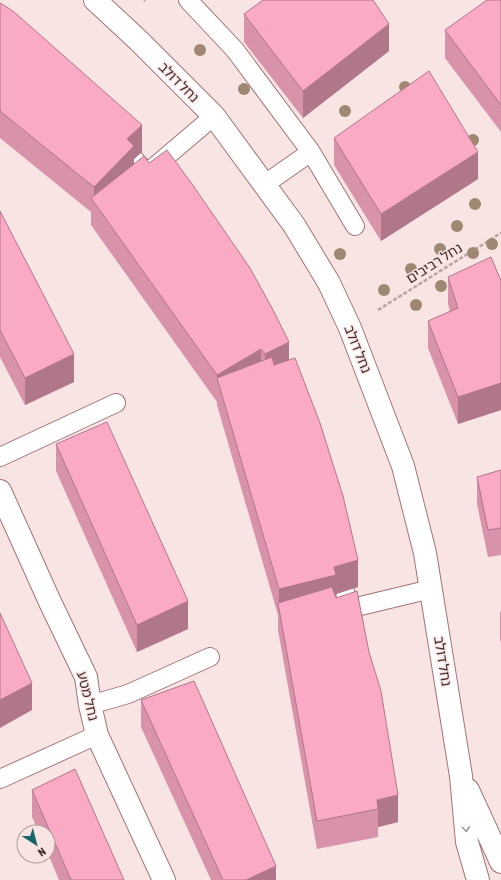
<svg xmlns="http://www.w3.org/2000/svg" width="501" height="880" viewBox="0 0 501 880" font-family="'Asap Condensed','Noto Sans Hebrew',sans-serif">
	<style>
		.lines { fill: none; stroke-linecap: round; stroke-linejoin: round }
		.service-casing { stroke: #a17475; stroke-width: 20 }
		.minor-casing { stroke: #a17475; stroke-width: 24 }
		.path { stroke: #b8a4a3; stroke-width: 2.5; stroke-dasharray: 4 2; stroke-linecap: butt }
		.service { stroke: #fff; stroke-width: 18 }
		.minor { stroke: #fff; stroke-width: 22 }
		.tree { fill: #9e8872 }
		.wall { fill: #d892a9 }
		.shaded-wall { fill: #b0778a }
		.building { fill: #fbaac5; stroke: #b0778a }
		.oneway { stroke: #a09696 }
		.labels { text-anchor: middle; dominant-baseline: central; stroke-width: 3; stroke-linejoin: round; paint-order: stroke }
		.street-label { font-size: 14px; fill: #402d2d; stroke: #f8e4e3 }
	</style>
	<rect width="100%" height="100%" fill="#f8e4e3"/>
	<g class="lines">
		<g class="service-casing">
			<path id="service" d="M 188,0 L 235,50 L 311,152 L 355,226
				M 134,159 L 147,173 L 214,116
				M 265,184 L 311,152
				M 0,457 L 116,403
				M 345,591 L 348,609
				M 348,620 L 348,609 L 431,589
				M 90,705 L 128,694 L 210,657
				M 0,779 L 97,735"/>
		</g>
		<g class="minor-casing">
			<path id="minor" d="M 95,0 L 139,41 L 214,116 L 294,225 L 329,283 L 350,328 L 403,466 L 425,553 L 461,776 L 467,842 L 478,880
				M 0,491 L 50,602 L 86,677 L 90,705 L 97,735 L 164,880
				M 468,790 L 501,862"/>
		</g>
		<path class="path" d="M 144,1 L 145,0
			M 378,310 L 501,233"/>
		<use href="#service" class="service"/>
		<use href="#minor" class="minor"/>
	</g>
	<g class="tree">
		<circle cx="200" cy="50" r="6"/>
		<circle cx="405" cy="87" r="6"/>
		<circle cx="244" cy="89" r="6"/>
		<circle cx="345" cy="111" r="6"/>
		<circle cx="473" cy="140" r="6"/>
		<circle cx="475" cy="204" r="6"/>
		<circle cx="457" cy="226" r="6"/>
		<circle cx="492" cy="244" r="6"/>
		<circle cx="440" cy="249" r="6"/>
		<circle cx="473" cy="253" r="6"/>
		<circle cx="340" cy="254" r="6"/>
		<circle cx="411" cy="269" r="6"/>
		<circle cx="441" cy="286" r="6"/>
		<circle cx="384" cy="290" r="6"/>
		<circle cx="416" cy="305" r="6"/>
	</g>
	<path class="wall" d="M 501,0 L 501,132 L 445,58 L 445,30 Z
		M 0,3 L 142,152 L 134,159 L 134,163 L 149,163 L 289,360 L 358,587 L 336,594 L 336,597 L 398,822 L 378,827 L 378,837 L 317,849 L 278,630 L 278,615 L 217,405 L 217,402 L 91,225 L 91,212 L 0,138 Z
		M 244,14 L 389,51 L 303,118 L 244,42 Z
		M 334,138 L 478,179 L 381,241 L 334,165 Z
		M 0,211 L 74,382 L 25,405 L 0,357 Z
		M 448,277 L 501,281 L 501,410 L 458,424 L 428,348 L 428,321 L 450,311 L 448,304 Z
		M 56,444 L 188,629 L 137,652 L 56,471 Z
		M 501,470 L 501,555 L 488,557 L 477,504 L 477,477 Z
		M 501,611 L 501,643 L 500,639 L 500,612 Z
		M 141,700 L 276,880 L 211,880 L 141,727 Z
		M 32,790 L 124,880 L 59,880 L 48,854 L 48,832 L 39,832 L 32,817 Z"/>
	<path class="shaded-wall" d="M 389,24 L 389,51 L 303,118 L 303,91 Z
		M 142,125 L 142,152 L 134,159 L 134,173 L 94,202 L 94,187 L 127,139 Z
		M 478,152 L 478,179 L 381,241 L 381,214 Z
		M 289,342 L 289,369 L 265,381 L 265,354 Z
		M 261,349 L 261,376 L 217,378 L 217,402 L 217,375 Z
		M 74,354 L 74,382 L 25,405 L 25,378 Z
		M 501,383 L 501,410 L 458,424 L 458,397 Z
		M 358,560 L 358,587 L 336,594 L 336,603 L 279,605 L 279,589 L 334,567 Z
		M 188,601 L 188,629 L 137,652 L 137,625 Z
		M 32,683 L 32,710 L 0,728 L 0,700 Z
		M 398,795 L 398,822 L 378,827 L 378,809 L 377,800 Z
		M 276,866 L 276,880 L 246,880 Z"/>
	<path class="building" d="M 263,0 L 373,0 L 389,24 L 303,91 L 244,14 Z
		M 487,0 L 501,0 L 501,105 L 445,30 Z
		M 0,3 L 13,11 L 142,125 L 127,139 L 134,146 L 94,187 L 0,111 Z
		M 429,71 L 478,152 L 381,214 L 334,138 Z
		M 167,150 L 192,184 L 250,268 L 273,310 L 289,342 L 265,354 L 261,349 L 217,375 L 91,198 L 144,156 L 149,163 Z
		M 0,211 L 74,354 L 25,378 L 0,330 Z
		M 491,257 L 501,281 L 501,383 L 458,397 L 428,321 L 458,308 L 448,277 Z
		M 272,357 L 274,365 L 295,358 L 320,423 L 343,496 L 358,560 L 334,567 L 336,575 L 279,589 L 217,378 Z
		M 107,422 L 188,601 L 137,625 L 56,444 Z
		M 501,470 L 501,528 L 488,530 L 477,477 Z
		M 332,587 L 336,598 L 357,591 L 369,652 L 381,691 L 398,795 L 377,800 L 378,809 L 317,821 L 278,603 Z
		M 0,613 L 32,683 L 0,700 Z
		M 194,681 L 276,866 L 246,880 L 223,880 L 141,700 Z
		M 75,769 L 124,880 L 71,880 L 32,790 Z"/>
	<defs><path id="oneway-chevron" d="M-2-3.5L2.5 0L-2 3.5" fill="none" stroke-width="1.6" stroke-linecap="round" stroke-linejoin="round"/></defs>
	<use class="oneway" href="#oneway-chevron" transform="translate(466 829) rotate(85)"/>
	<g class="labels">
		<g class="street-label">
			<text transform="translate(179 82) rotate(45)">נחל דולב</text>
			<text transform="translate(434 263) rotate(-32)">נחל רביבים</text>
			<text transform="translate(358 349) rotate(68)">נחל דולב</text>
			<text transform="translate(443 661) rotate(81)">נחל דולב</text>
			<text transform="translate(88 696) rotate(76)">נחל מטע</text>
		</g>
	</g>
	<g transform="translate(36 844) rotate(144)"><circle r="19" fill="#f8e4e3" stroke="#ae9b9a"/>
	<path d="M0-3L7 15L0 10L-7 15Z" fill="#176568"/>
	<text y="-6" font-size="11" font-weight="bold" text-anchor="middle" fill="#402d2d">N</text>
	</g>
</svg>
